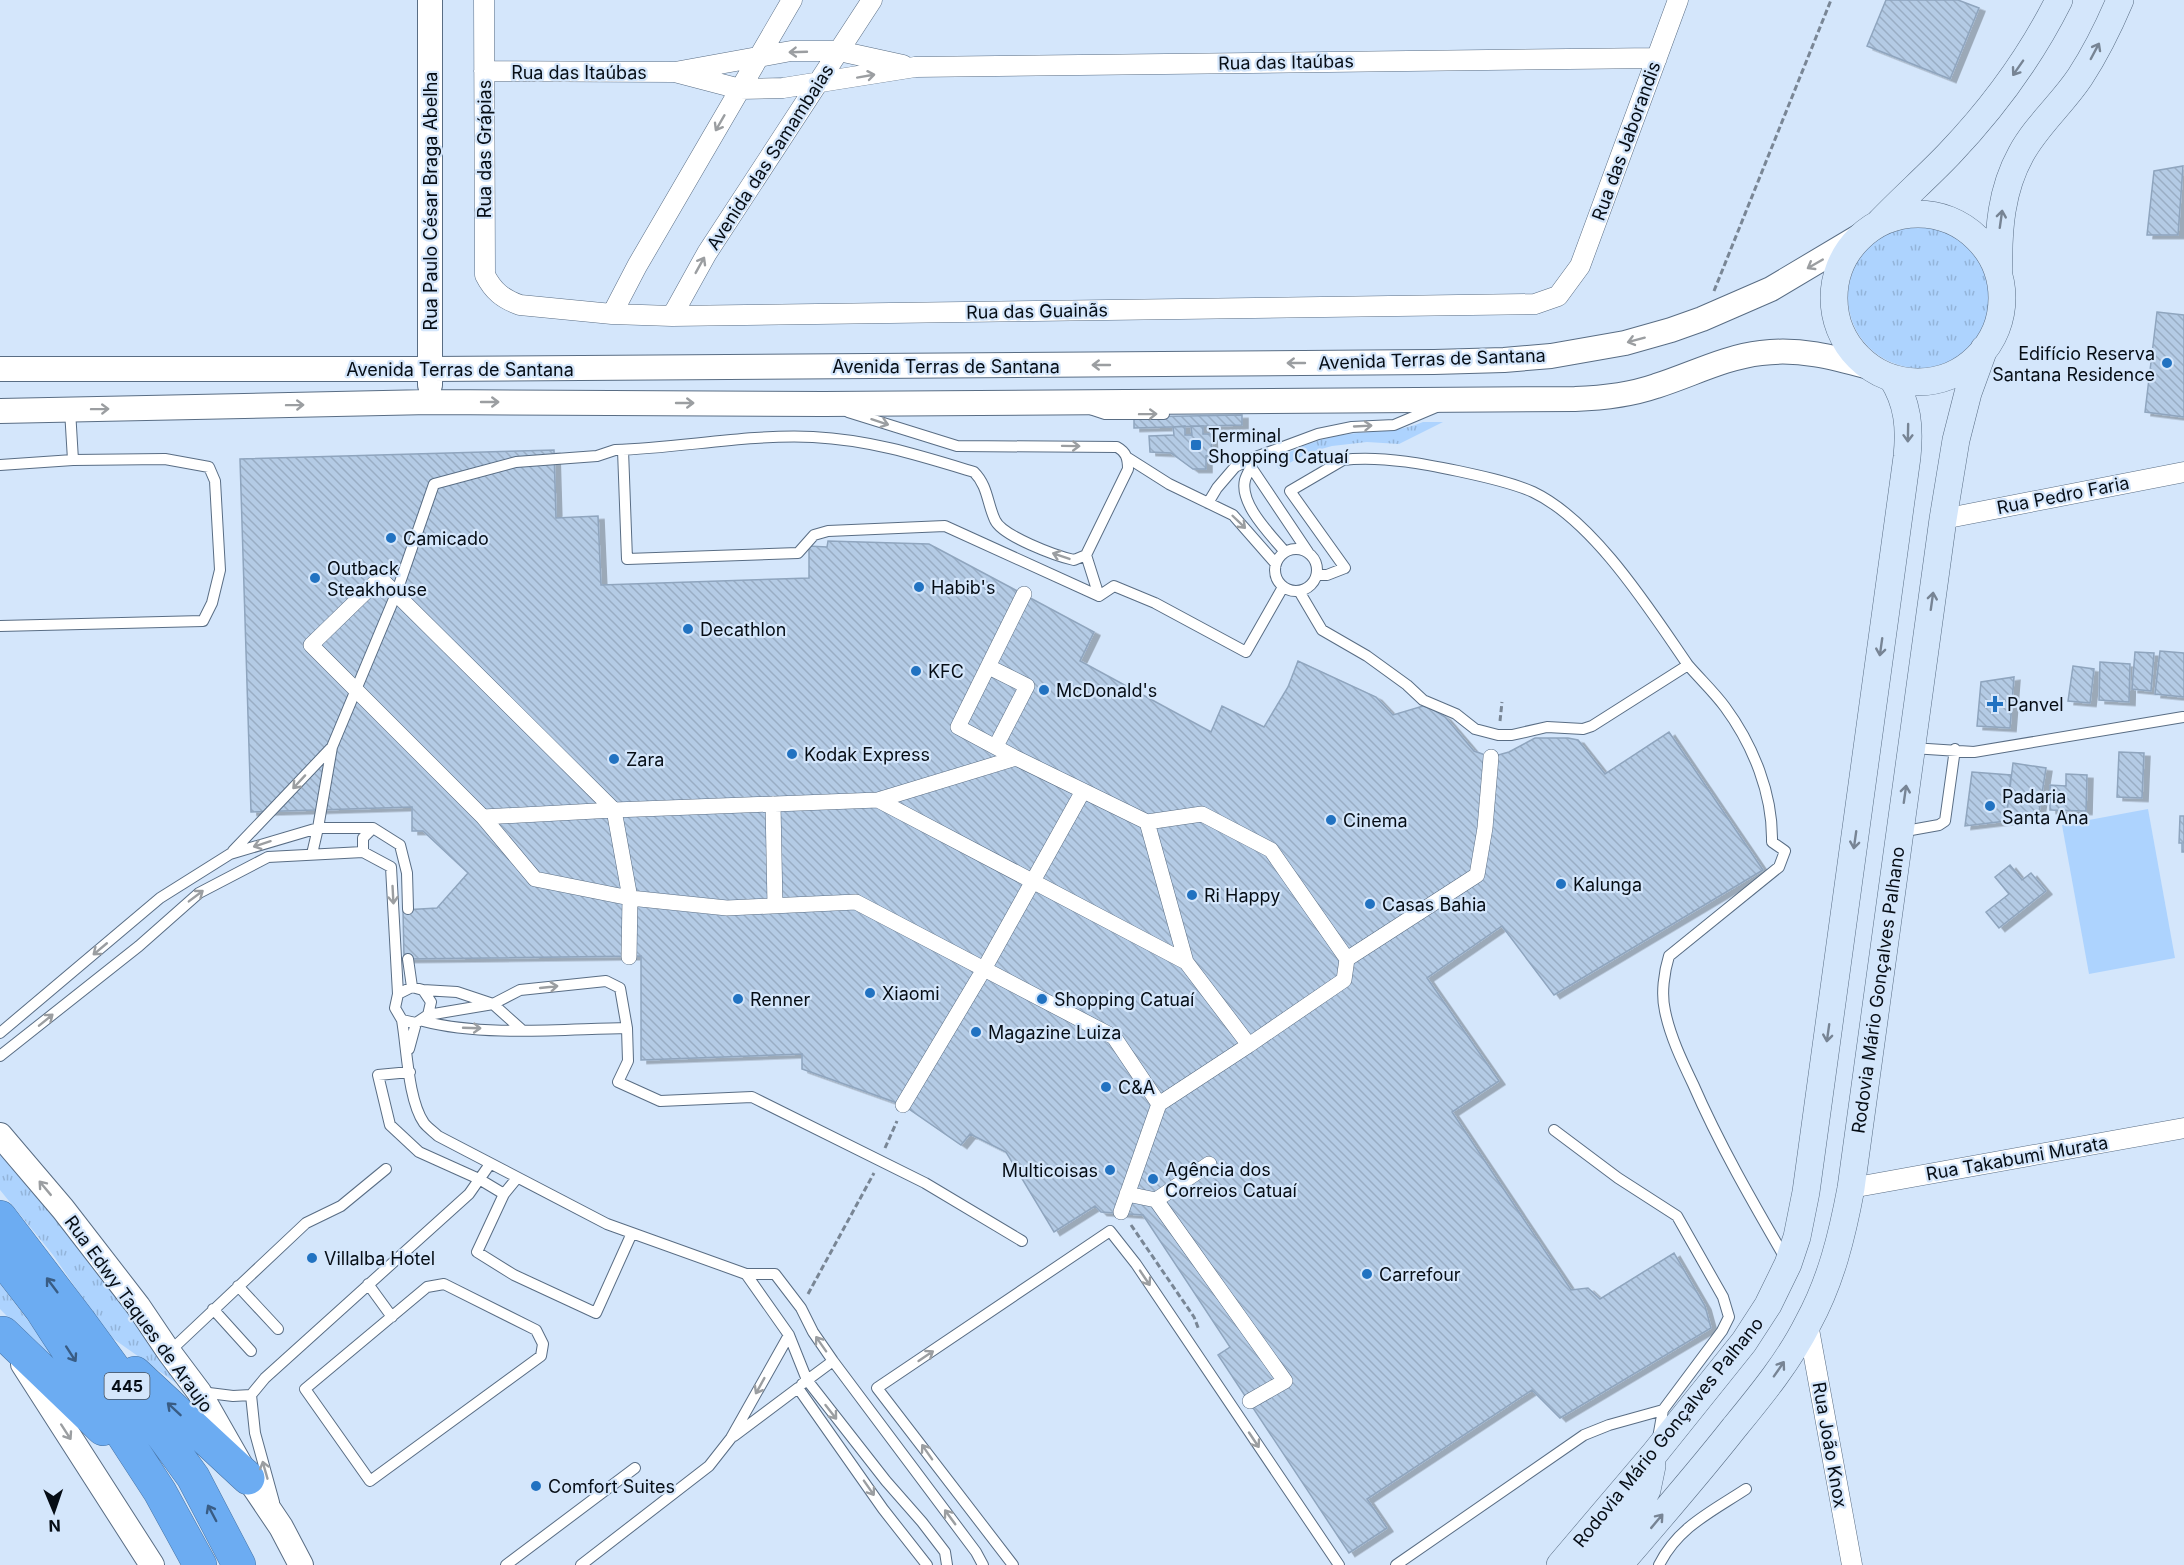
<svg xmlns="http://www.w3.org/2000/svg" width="2184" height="1565" viewBox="0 0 2184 1565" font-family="Inter,sans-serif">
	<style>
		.grass { fill: url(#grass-tufts) }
		.garden { fill: #add3fe }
		.building { fill: url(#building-back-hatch); stroke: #8fa5be; stroke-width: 1.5; filter: url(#shadow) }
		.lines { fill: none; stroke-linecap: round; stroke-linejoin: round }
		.service-casing { stroke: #596d84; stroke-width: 12 }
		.pedestrian-casing { stroke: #596d84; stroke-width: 16 }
		.minor-casing { stroke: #596d84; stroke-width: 21 }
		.tertiary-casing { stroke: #596d84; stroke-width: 26 }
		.secondary-casing { stroke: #596d84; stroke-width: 28 }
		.motorway-casing { stroke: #4874a5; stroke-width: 34 }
		.path { stroke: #798695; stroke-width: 3; stroke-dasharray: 6 3; stroke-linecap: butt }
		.service { stroke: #fff; stroke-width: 10 }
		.pedestrian { stroke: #fff; stroke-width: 15 }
		.minor { stroke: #fff; stroke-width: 20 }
		.tertiary { stroke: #fff; stroke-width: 24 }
		.secondary { stroke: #d3e6fb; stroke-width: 27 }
		.motorway { stroke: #6cacf2; stroke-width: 33 }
		.oneway { stroke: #778494 }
		.oneway2 { stroke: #9b9ea1 }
		.oneway3 { stroke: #395c84 }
		.poi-dot { fill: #2172c1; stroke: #d4e6fb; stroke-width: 2 }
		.labels { text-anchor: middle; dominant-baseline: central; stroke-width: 4.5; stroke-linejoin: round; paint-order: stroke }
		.shield { fill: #d4e6fb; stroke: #444e5a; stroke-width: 1.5 }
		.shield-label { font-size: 16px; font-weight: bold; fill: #060d15 }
		.street-label { font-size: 18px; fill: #060d15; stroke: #d4e6fb }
		.poi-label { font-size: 18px; fill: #060d15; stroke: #d4e6fb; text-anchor: start }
	</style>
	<defs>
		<pattern id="grass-tufts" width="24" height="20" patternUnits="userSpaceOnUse" patternTransform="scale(1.5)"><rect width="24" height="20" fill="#add3fe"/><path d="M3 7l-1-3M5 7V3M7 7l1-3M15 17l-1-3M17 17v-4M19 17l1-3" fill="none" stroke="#93b4d9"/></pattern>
		<pattern id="building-back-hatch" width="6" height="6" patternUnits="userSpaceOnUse" patternTransform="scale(1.5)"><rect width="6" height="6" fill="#b4cbe5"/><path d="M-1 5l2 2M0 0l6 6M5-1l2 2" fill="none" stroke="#99adc4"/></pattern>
		<filter id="shadow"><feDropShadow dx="6" dy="3.5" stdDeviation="0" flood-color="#0004"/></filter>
	</defs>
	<rect width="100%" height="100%" fill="#d4e6fb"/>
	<path class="grass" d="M1848 297a71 71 0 1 1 142 0a71 71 0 1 1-142 0Z
		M 1423,422 L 1443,422 L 1399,444 L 1367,442 L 1332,446 L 1307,453 L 1279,469 L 1274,461 C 1297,446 1330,435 1358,433 C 1381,431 1402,431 1423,422 Z
		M 0,1149 L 93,1261 L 175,1378 L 176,1383 L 108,1335 L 53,1255 L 0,1190 Z
		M 0,1284 L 83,1393 L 0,1309 Z"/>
	<path class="garden" d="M 2148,809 L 2175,958 L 2089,974 L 2062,825 Z"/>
	<path class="building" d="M 1886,0 L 1958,0 L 1979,8 L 1950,79 L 1867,46 Z
		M 2183,166 L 2178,235 L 2147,235 L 2154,171 Z
		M 2157,312 L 2184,315 L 2184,417 L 2145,412 Z
		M 1242,415 L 1242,425 L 1134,428 L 1134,417 Z
		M 1185,426 L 1185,435 L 1192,435 L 1191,426 L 1203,426 L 1203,434 L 1211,434 L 1212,455 L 1206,456 L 1206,469 L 1193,469 L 1171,453 L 1150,452 L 1149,436 L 1174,435 L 1173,427 Z
		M 554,450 L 556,518 L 598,516 L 601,585 L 809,578 L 809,546 L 827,547 L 828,541 L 929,544 L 1094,632 L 1080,661 L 1211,732 L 1222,706 L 1264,727 L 1288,687 L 1298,661 L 1376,697 L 1393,715 L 1423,706 L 1434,710 L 1445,717 L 1474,751 L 1491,757 L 1509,752 L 1535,738 L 1568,738 L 1578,740 L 1605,774 L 1669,732 L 1763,870 L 1554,995 L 1502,926 L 1427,978 L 1499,1081 L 1452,1112 L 1571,1290 L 1588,1288 L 1600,1299 L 1674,1253 L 1705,1306 L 1711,1328 L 1560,1418 L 1532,1390 L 1367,1499 L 1387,1528 L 1349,1553 L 1218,1355 L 1230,1347 L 1143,1215 L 1101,1212 L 1095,1206 L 1054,1232 L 1006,1152 L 970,1134 L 961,1145 L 903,1105 L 802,1069 L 802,1054 L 641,1060 L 641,956 L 404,959 L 403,910 L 437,908 L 468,873 L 423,831 L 412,831 L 412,807 L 251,812 L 240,459 Z
		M 2160,651 L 2184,653 L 2184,697 L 2155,694 Z
		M 2135,652 L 2154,653 L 2151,691 L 2132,689 Z
		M 2100,662 L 2130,664 L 2129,702 L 2099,700 Z
		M 2073,666 L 2094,669 L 2090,703 L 2068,701 Z
		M 2014,677 L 2010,728 L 1977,726 L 1981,682 Z
		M 2119,752 L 2144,753 L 2142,798 L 2117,797 Z
		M 2013,763 L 2046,768 L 2038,818 L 2006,821 Z
		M 1972,772 L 2011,775 L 2006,821 L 1965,826 Z
		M 2066,774 L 2087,775 L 2086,811 L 2050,810 L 2050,785 L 2066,786 Z
		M 2180,816 L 2184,816 L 2184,852 L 2182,852 L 2182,843 L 2179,843 Z
		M 2010,865 L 2022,880 L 2031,873 L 2046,891 L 1999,928 L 1986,912 L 2009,894 L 1995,877 Z"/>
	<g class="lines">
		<g class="service-casing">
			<path id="service" d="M 1090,409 L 1105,414 L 1164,414
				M 70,410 L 73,460
				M 623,450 L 627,559 L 798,553 L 814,535 L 828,531 L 945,526 L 1099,596 L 1114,586 L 1155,603 L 1246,652 L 1283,587
				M 1128,458 L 1169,484 L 1233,515 L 1276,564
				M 1253,458 L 1251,467 L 1308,552
				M 0,465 L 73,460 L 165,459 L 209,467 L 215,481 L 220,570 L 212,603 L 203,621 L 0,626
				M 1251,467 C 1249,471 1246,476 1245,480 C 1239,504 1271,535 1285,552
				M 1208,503 L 1217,488 L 1235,467 L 1253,458 L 1318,434 L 1352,427 L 1394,425 L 1439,406
				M1275 570a21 21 0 1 1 42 0a21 21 0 1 1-42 0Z
				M 1086,555 L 1099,596
				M 1299,591 L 1322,630 L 1367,656 L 1407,685 L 1423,700 L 1456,714 L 1475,729 L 1498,735 L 1512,735 L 1547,727 L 1583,729 L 1592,726 L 1688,665 C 1650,610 1594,521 1533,492 C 1511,482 1481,476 1458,471 C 1424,464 1388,457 1353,459 L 1343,460 L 1290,491 L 1345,568 L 1327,575 L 1317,575
				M 1688,665 C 1700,679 1714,692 1725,707 C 1753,745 1773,794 1772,842 L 1785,851 L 1779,867 L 1669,956 C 1664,972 1661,994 1665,1011 C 1670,1036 1682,1061 1693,1084 C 1719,1144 1752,1201 1785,1258
				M 1912,748 L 1974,752 L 2183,717
				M 1900,832 L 1939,825 L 1945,821 L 1955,749
				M 233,851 L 332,747
				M 363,852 L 363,838 L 373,828
				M 312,854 L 318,828 L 332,747 L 396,594 L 434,484 L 516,462 L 597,456 L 615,450 C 681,448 747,434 813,437 C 871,440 918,455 974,472 C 988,486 987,503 995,520 C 1002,536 1056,556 1074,560 L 1086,555 L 1128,469 C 1128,458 1126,452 1117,447 L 957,446 L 848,412
				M 408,959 L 412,987
				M 423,990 L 457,992 L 493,1004 L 522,1030
				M 428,1015 L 493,1004 L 520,990 L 606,981 L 620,988 L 627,1028 L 628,1061 L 618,1082 L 660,1101 L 752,1097 L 925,1183 L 1022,1241
				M 402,1020 C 407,1049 408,1100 424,1123 C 428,1128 434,1132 438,1136 L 607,1224 L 746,1274 L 775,1274 L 801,1308 L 813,1332 L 833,1361 L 976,1552 L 983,1565
				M 423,1021 C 483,1037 564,1029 627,1028
				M 0,1033 L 160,898 L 230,854 L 318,828 L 373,828 L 400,845 L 407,873 L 408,909
				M 409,1049 L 416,1023 L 428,1015 L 431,1002 L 423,990 L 412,987 L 398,994 L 395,1008 L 402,1020 L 416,1023
				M 0,1056 L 139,946 L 199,893 L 268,857 L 363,852 L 391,867 L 398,994
				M 410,1072 L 378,1075 L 390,1125 L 419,1152 L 479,1179 L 504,1194
				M 1554,1130 L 1618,1178 L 1677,1216 L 1723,1297 L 1729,1317 L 1722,1331 L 1663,1410 L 1658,1438
				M 517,1178 L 504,1194 L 477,1252 L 514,1275 L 596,1313 L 632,1233
				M 746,1274 L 789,1335 L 807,1380 L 886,1481 L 922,1522 L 945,1552 L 947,1565
				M 368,1284 L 392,1317
				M 444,1284 L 536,1330 L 543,1344 L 541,1356 L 370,1481 L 305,1389 L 427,1287 Z
				M 238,1286 L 278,1329
				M 213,1309 L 251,1351
				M 169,1352 L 306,1223 L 341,1206 L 386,1169
				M 802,1384 L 833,1361
				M 201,1392 L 233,1396 L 251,1395 L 265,1378 L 469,1194 L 490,1164
				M 251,1395 L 255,1433 L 274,1502
				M 734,1436 L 798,1388 L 883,1509 L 927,1565
				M 506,1565 L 635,1468
				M 581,1565 L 709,1466 L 731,1438 L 789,1335
				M 1013,1565 L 877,1388 L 1110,1231 L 1136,1264 L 1339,1565
				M 1396,1565 L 1584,1435 L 1609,1425 L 1663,1410
				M 1659,1565 C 1678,1527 1711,1512 1746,1489"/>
		</g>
		<g class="pedestrian-casing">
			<path id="pedestrian" d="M 989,667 L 1027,686 L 996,746
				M 1016,758 L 958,727 L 1024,594
				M 878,800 L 1186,962 L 1249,1045 L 1159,1104 L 1114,1037 L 856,902 L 727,908 L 630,898 L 535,879 L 483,817 L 311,645 L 380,578 L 614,810 L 878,800 L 1016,758 L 1147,822 L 1186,962
				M 773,804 L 775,906
				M 483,817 L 614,810 L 630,898 L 629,957
				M 1147,822 L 1202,814 L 1271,850 L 1347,959
				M 1249,1045 L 1344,980 L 1347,959 L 1477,875 L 1485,828 L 1491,757
				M 903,1105 L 984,969 L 1083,791
				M 1127,1194 L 1156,1200 L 1285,1381 L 1250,1401
				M 1156,1200 L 1209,1164
				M 1121,1212 L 1159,1104"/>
		</g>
		<g class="minor-casing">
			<path id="minor" d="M 484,0 L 485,275 C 493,291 503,299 520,305 L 612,314 L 672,316 L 1535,304 L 1558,296 L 1580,266 L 1678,0
				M 484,71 L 675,72 L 791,51 L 839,51 L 903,65
				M 675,72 L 740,89 L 783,88 L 915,67 L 1657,58
				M 612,314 L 637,266 L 792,0
				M 672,316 L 707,253 L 872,0
				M 1943,519 L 2184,472
				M 1851,1188 L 2184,1128
				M 1808,1324 L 1852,1565"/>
		</g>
		<g class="tertiary-casing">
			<path id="tertiary" d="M 430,0 L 430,385
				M 0,369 L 431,369 L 1434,362 L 1504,360 L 1551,356 L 1625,343 L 1671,330 L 1702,319 L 1771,289 L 1865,233
				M 0,411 L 430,402 L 824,404 L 1575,399 C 1603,398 1630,395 1656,386 C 1691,375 1725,357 1761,353 C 1799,348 1833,357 1869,367
				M 0,1135 L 63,1209 L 138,1306 L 169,1352 L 199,1392 L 248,1478 L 281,1527 L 301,1565
				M 23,1364 L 152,1565"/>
		</g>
		<g class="secondary-casing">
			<path id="secondary" d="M1834 298a84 84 0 1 1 168 0a84 84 0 1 1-168 0Z
				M 1880,222 C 1902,199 1927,177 1949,154 C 1992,109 2031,56 2059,0
				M 1999,270 C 1998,230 2001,190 2021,154 C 2036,126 2062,104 2080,77 C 2095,54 2109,26 2120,0
				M 1560,1565 L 1655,1453 L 1744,1342 L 1768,1305 L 1788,1264 L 1797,1237 L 1806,1192 L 1907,457 C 1910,428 1908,403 1892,378
				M 1591,1565 L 1637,1509 L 1647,1490 L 1652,1466
				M 1619,1565 C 1658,1520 1697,1475 1734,1428 C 1761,1395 1789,1361 1808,1323 C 1831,1281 1842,1236 1851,1188 L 1943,519 L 1956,440 L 1968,393 L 1984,349"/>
		</g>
		<g class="motorway-casing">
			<path id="motorway" d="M 0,1217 L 80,1322 L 193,1477 L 239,1565
				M 0,1256 L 41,1309 L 160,1492 L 200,1565
				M 3,1333 L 103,1429
				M 135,1373 L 248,1478"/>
		</g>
		<path class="path" d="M 1714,291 L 1831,0
			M 1500,721 L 1502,702
			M 885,1148 L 897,1121
			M 1131,1225 L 1194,1317 L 1199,1330
			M 808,1294 L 874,1173"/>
		<use href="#service" class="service"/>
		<use href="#pedestrian" class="pedestrian"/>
		<use href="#minor" class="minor"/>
		<use href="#tertiary" class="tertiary"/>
		<use href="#secondary" class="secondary"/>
		<use href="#motorway" class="motorway"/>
	</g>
	<defs><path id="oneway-shaft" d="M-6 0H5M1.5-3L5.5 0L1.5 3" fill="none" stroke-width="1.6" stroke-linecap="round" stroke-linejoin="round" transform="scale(1.5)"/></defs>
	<g class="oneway">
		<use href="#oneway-shaft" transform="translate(2095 51) rotate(-62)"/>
		<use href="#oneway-shaft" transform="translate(2018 68) rotate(125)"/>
		<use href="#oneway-shaft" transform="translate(2001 219) rotate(-82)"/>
		<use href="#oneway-shaft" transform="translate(1908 433) rotate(91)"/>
		<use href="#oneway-shaft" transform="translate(1932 601) rotate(-82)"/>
		<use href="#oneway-shaft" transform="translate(1881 647) rotate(98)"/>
		<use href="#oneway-shaft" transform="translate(1905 794) rotate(-82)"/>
		<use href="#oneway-shaft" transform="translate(1855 840) rotate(98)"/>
		<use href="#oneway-shaft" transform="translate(1828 1033) rotate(98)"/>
		<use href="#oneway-shaft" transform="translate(1779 1369) rotate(-55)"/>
		<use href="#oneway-shaft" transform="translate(1657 1521) rotate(-50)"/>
	</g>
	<g class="oneway2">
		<use href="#oneway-shaft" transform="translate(798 52) rotate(178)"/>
		<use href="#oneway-shaft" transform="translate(866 76) rotate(-10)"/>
		<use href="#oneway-shaft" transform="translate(720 123) rotate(120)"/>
		<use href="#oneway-shaft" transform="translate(1815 264) rotate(150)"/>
		<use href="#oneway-shaft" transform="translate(700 265) rotate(-61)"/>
		<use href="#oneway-shaft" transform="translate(1636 340) rotate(165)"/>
		<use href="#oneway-shaft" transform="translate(1296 363) rotate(180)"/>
		<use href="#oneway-shaft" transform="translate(1101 365) rotate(180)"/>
		<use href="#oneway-shaft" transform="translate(490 402)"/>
		<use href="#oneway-shaft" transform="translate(685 403)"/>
		<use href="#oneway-shaft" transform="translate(295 405) rotate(-1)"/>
		<use href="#oneway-shaft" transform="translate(100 409) rotate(-1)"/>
		<use href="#oneway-shaft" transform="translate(1148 414) rotate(-1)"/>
		<use href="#oneway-shaft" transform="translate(880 422) rotate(18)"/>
		<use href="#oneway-shaft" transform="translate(1363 426) rotate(-3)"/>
		<use href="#oneway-shaft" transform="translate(1071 446) rotate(1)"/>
		<use href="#oneway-shaft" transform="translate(1239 522) rotate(44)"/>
		<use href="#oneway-shaft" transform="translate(1061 556) rotate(-161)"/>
		<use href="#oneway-shaft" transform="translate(299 782) rotate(133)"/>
		<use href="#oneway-shaft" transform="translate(262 844) rotate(162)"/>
		<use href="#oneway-shaft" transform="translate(393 895) rotate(87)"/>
		<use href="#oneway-shaft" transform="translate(196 896) rotate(-37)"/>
		<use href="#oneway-shaft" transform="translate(100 949) rotate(140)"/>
		<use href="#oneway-shaft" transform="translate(549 987) rotate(-6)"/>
		<use href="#oneway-shaft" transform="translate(46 1020) rotate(-39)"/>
		<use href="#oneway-shaft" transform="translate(472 1028) rotate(2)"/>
		<use href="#oneway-shaft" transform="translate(45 1188) rotate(-130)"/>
		<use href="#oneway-shaft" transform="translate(1145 1278) rotate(56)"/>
		<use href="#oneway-shaft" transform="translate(821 1344) rotate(-125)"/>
		<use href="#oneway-shaft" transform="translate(926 1356) rotate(-34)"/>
		<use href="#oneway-shaft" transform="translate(760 1386) rotate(119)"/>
		<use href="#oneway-shaft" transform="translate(831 1412) rotate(52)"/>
		<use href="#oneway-shaft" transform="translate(66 1432) rotate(57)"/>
		<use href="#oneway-shaft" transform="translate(1254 1440) rotate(56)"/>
		<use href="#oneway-shaft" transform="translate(927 1452) rotate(-125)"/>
		<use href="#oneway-shaft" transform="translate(265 1470) rotate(-106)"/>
		<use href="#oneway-shaft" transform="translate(869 1488) rotate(55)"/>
		<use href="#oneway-shaft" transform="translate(950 1517) rotate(-126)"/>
	</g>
	<g class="oneway3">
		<use href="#oneway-shaft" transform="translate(52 1285) rotate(-127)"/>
		<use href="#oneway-shaft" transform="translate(71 1354) rotate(57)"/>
		<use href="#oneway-shaft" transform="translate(174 1409) rotate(-137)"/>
		<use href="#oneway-shaft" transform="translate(212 1513) rotate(-118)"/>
	</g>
	<g class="poi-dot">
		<circle cx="2167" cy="363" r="6"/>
		<rect x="1190" y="439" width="12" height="12" rx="3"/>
		<circle cx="391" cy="538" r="6"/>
		<circle cx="315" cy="578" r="6"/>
		<circle cx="919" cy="587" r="6"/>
		<circle cx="688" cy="629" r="6"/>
		<circle cx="916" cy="671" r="6"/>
		<circle cx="1044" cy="690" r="6"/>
		<path d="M1992 695h6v6h6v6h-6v6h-6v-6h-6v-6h6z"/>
		<circle cx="792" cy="754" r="6"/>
		<circle cx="614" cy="759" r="6"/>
		<circle cx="1990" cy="806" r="6"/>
		<circle cx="1331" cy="820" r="6"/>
		<circle cx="1561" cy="884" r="6"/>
		<circle cx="1192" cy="895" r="6"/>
		<circle cx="1370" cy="904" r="6"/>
		<circle cx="870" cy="993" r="6"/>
		<circle cx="738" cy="999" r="6"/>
		<circle cx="1042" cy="999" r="6"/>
		<circle cx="976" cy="1032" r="6"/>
		<circle cx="1106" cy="1087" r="6"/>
		<circle cx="1110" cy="1170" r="6"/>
		<circle cx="1153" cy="1179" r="6"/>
		<circle cx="312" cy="1258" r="6"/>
		<circle cx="1367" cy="1274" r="6"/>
		<circle cx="536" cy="1486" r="6"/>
	</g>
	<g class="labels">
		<rect class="shield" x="104.5" y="1373" width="45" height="26" rx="4.5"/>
		<g class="shield-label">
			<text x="127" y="1386">445</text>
		</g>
		<g class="street-label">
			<text transform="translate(1286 62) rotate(-1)">Rua das Itaúbas</text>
			<text x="579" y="72">Rua das Itaúbas</text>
			<text transform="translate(1626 141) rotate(-70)">Rua das Jaborandis</text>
			<text transform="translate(484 149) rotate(-90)">Rua das Grápias</text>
			<text transform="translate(770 157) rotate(-57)">Avenida das Samambaias</text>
			<text transform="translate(430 201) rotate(-90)">Rua Paulo César Braga Abelha</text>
			<text transform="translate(1037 311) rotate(-1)">Rua das Guainãs</text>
			<text transform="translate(1432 359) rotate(-2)">Avenida Terras de Santana</text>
			<text x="946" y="366">Avenida Terras de Santana</text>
			<text x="460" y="369">Avenida Terras de Santana</text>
			<text transform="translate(2063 495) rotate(-11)">Rua Pedro Faria</text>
			<text transform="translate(1878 990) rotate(-82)">Rodovia Mário Gonçalves Palhano</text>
			<text transform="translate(2017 1158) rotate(-10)">Rua Takabumi Murata</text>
			<text transform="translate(139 1314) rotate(54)">Rua Edwy Taques de Araujo</text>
			<text transform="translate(1668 1432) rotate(-51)">Rodovia Mário Gonçalves Palhano</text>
			<text transform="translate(1830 1445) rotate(80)">Rua João Knox</text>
		</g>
		<g class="poi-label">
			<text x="2155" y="353" text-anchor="end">Edifício Reserva<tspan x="2155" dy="21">Santana Residence</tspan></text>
			<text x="1208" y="435">Terminal<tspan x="1208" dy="21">Shopping Catuaí</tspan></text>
			<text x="403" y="538">Camicado</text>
			<text x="327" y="568">Outback<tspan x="327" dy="21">Steakhouse</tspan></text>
			<text x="931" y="587">Habib's</text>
			<text x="700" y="629">Decathlon</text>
			<text x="928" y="671">KFC</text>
			<text x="1056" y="690">McDonald's</text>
			<text x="2007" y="704">Panvel</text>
			<text x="804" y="754">Kodak Express</text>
			<text x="626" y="759">Zara</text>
			<text x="2002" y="796">Padaria<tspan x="2002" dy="21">Santa Ana</tspan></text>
			<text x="1343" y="820">Cinema</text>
			<text x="1573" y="884">Kalunga</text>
			<text x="1204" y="895">Ri Happy</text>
			<text x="1382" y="904">Casas Bahia</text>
			<text x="882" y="993">Xiaomi</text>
			<text x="750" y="999">Renner</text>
			<text x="1054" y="999">Shopping Catuaí</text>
			<text x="988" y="1032">Magazine Luiza</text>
			<text x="1118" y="1087">C&amp;A</text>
			<text x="1165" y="1169">Agência dos<tspan x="1165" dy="21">Correios Catuaí</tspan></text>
			<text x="1098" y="1170" text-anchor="end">Multicoisas</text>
			<text x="324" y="1258">Villalba Hotel</text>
			<text x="1379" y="1274">Carrefour</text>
			<text x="548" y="1486">Comfort Suites</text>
		</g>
	</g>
	<g transform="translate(54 1511) rotate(178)" stroke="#d4e6fb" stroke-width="4.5" paint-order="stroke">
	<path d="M0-4.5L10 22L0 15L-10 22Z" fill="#060d15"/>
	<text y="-9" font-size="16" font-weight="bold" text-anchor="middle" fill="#060d15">N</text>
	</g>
</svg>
